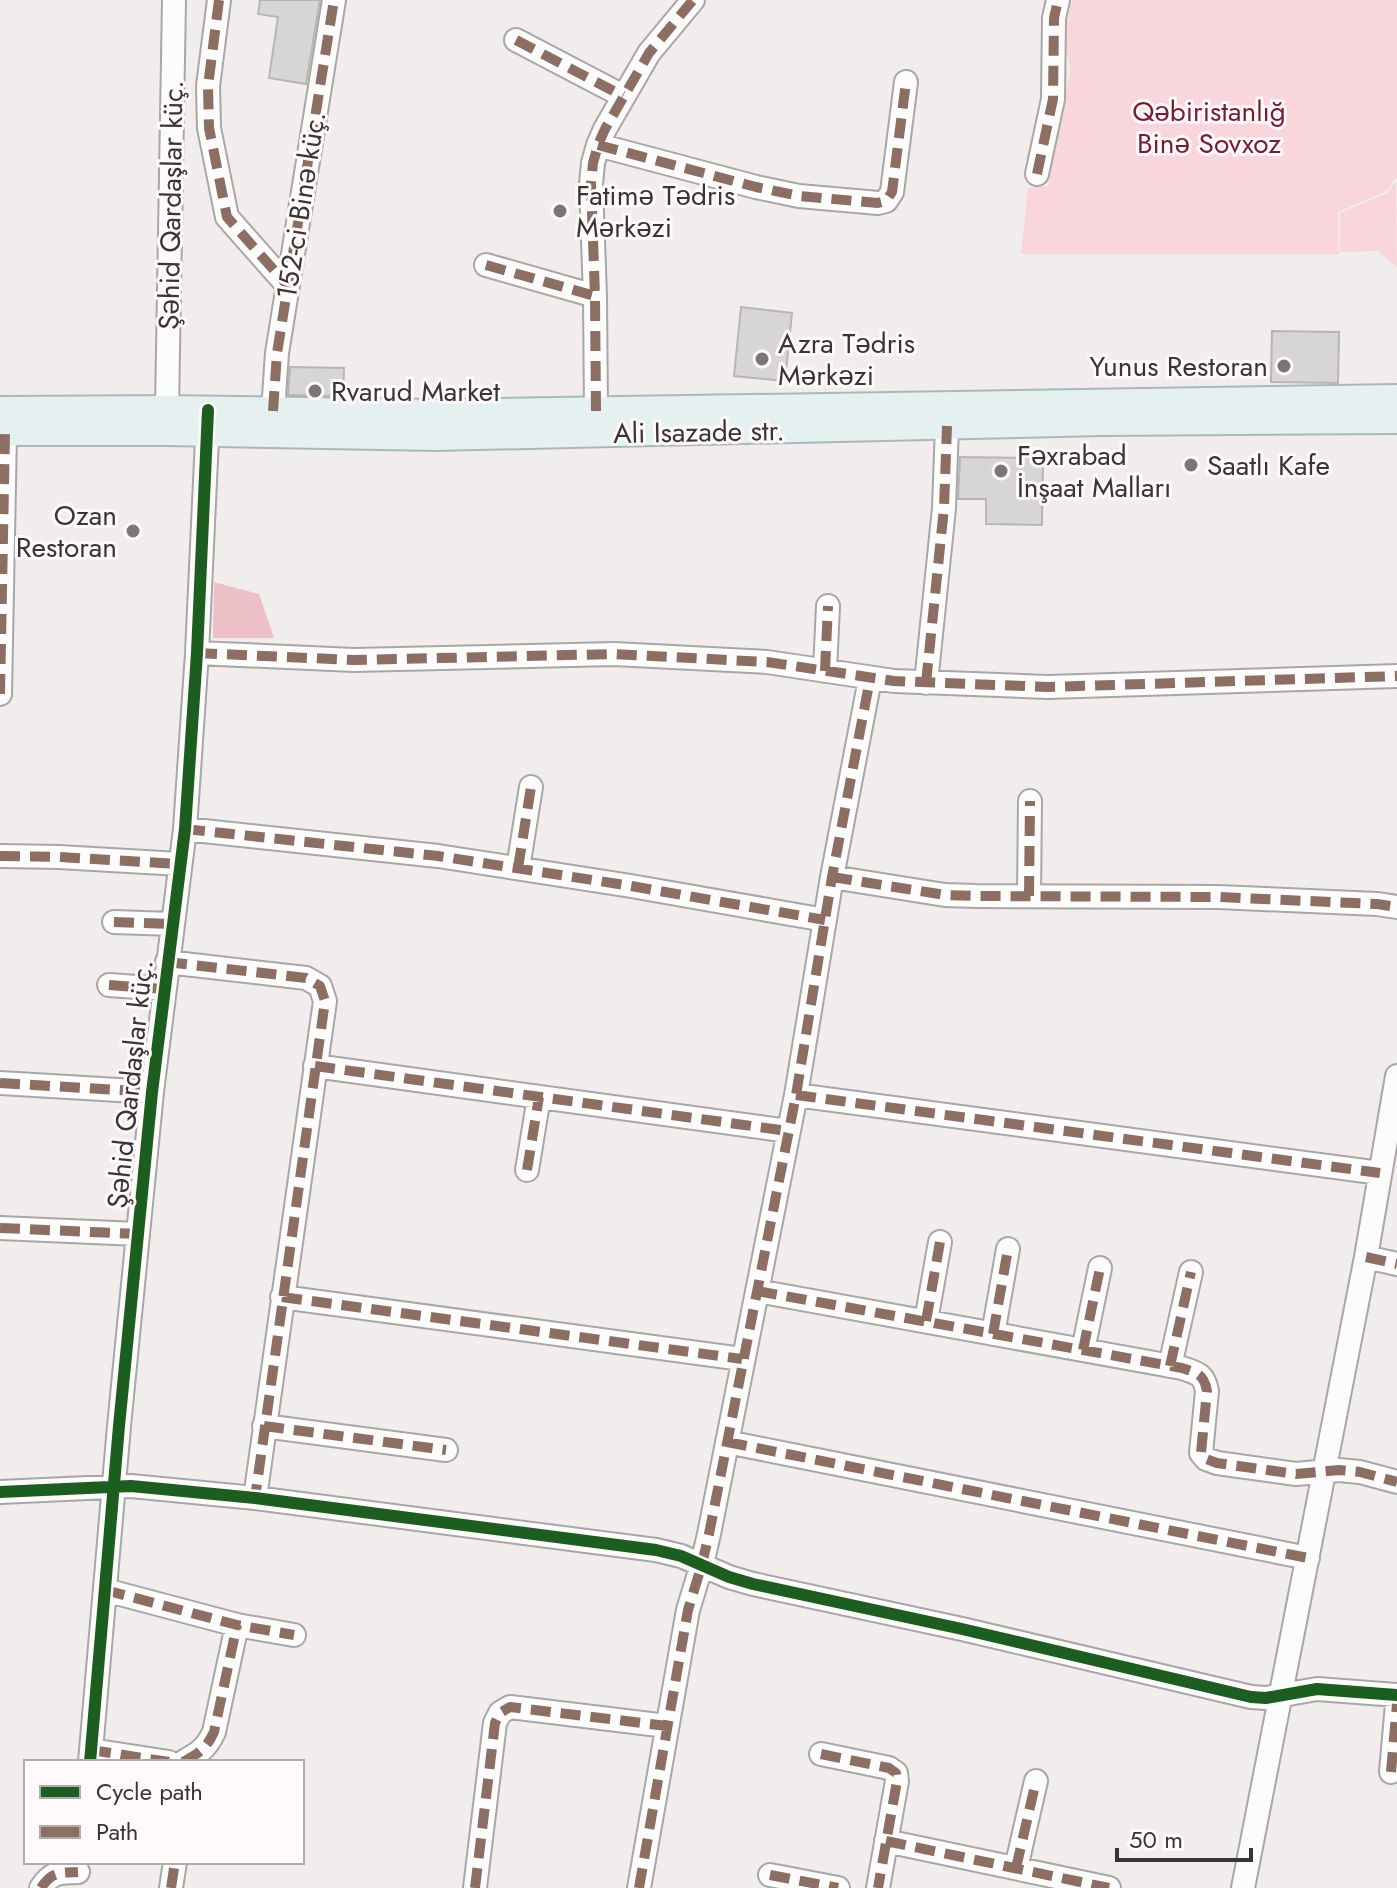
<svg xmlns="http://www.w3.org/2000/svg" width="1397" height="1888" viewBox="0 0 1397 1888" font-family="Jost,sans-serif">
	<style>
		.green { fill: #f8d6db }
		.forest { fill: #edbfc7 }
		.building { fill: #d8d5d5; stroke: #b8b5b5; stroke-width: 2 }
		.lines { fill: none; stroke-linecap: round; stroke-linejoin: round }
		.minor-casing { stroke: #a9a6a6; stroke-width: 26 }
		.major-casing { stroke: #a9b9ba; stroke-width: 30 }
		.minor { stroke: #fdfcfc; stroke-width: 22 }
		.major { stroke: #e5f0f0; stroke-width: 26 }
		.quiet { stroke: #8d6e63; stroke-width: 10; stroke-dasharray: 20 10; stroke-linecap: butt }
		.cycleway-casing { stroke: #fff9fa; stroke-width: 17 }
		.cycleway { stroke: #1b5e20; stroke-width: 12 }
		.poi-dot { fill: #7a7576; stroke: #fff9fa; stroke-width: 3 }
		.labels { text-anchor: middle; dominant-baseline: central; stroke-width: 6; stroke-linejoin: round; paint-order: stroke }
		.park-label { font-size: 28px; fill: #781b37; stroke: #fff9fa }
		.poi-label { font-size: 28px; fill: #393536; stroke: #fff9fa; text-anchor: start }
		.street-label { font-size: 28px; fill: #393536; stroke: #fff9fa }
	</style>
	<rect width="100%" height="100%" fill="#f2eded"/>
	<path class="green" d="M 1072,0 L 1397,0 L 1397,179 L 1395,179 L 1387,191 L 1338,212 L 1339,254 L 1021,254 L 1028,188 L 1048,186 L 1071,68 L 1063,38 Z
		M 1396,181 L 1397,267 L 1378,251 L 1340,252 L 1340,213 L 1388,193 Z"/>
	<path class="forest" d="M 214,582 L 259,594 L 274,638 L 213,638 Z"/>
	<path class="building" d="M 260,0 L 320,0 L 306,84 L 269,78 L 278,17 L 258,14 Z
		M 741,307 L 792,313 L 785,381 L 734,376 Z
		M 1272,331 L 1339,332 L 1338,383 L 1271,382 Z
		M 290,367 L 344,368 L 343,396 L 288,395 Z
		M 960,457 L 1043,458 L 1042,525 L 986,524 L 986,499 L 958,499 Z"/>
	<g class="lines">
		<g class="minor-casing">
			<path id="minor" d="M 219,0 L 208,86 L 209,128 L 227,217 L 288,286
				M 516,40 L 623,96
				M 598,145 L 756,187 L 799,196 L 878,203 L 886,201 L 892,192 L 906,82
				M 1037,174 L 1053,99 L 1054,18 L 1058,0
				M 486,265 L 595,296
				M 167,409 L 174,0
				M 273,411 L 277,353 L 334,0
				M 596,411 L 595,296 L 591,184 L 593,163 L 598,145 L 605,129 L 649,53 L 693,0
				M 197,653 L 354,660 L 614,654 L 767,662 L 894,681 L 1048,687 L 1397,676
				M 825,671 L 828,606
				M 926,683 L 944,508 L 947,426
				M 0,694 L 5,432
				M 185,829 L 438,856 L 631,886 L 825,920
				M 0,856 L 59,857 L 180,864
				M 518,868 L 531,787
				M 832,877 L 945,895 L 976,896 L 1218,897 L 1377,904 L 1397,907
				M 1029,896 L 1030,801
				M 114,922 L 172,924
				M 167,962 L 306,978 L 320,986 L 325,1001 L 255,1498
				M 109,985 L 164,989
				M 315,1066 L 788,1131
				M 0,1083 L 152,1092
				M 796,1095 L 1380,1173
				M 527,1170 L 539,1097
				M 0,1228 L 138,1234
				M 1366,1257 L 1397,1264
				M 757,1291 L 1182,1368 C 1197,1373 1204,1374 1207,1391 L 1201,1453 L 1206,1459 L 1217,1463 L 1296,1474 L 1339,1470 L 1360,1472 L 1397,1482
				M 282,1297 L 742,1359
				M 926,1321 L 940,1242
				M 993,1334 L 1008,1249
				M 1083,1350 L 1100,1268
				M 1170,1366 L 1191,1272
				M 264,1426 L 446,1450
				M 727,1442 L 1308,1558
				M 0,1492 L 131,1486 L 255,1498 L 656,1550 L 681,1556 L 729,1577 L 753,1584 L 962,1629 L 1251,1697 L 1266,1698 L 1317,1689 L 1397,1695
				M 105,1590 L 237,1625 L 294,1635
				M 91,1750 L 169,1762
				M 821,1754 L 889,1768 L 896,1773 L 897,1781 L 878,1888
				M 90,1762 L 119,1426 L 138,1234 L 152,1092 L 185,829 L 197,653 L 208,417
				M 183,1762 C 199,1753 206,1749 214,1732 L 237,1625
				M 1391,1772 L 1397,1704
				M 886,1841 L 1109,1888
				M 1016,1868 L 1036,1781
				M 770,1875 L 838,1888
				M 41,1888 C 52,1871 60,1873 78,1872
				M 171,1888 L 175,1862
				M 475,1888 L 495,1723 L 500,1713 L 510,1707 L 667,1726
				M 639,1888 L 688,1610 L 702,1564 L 709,1534 L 796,1095 L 832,877 L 870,679
				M 1243,1888 L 1366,1257 L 1397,1076"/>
		</g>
		<g class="major-casing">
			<path id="major" d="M 0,410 L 167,409 L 435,413 L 1397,398
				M 0,432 L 166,432 L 436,437 L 1102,422 L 1397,420"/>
		</g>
		<use href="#minor" class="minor"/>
		<use href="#major" class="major"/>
		<path class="quiet" d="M 219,0 L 208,86 L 209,128 L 227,217 L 288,286
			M 516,40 L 623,96
			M 598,145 L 756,187 L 799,196 L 878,203 L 886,201 L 892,192 L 906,82
			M 1037,174 L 1053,99 L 1054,18 L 1058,0
			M 486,265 L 595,296
			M 273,411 L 277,353 L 334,0
			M 596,411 L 595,296 L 591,184 L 593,163 L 598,145 L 605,129 L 649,53 L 693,0
			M 197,653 L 354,660 L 614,654 L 767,662 L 894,681 L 1048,687 L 1397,676
			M 825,671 L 828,606
			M 926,683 L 944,508 L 947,426
			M 0,694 L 5,432
			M 185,829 L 438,856 L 631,886 L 825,920
			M 0,856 L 59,857 L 180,864
			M 518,868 L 531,787
			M 832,877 L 945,895 L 976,896 L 1218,897 L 1377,904 L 1397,907
			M 1029,896 L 1030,801
			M 114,922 L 172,924
			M 167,962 L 306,978 L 320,986 L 325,1001 L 255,1498
			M 109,985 L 164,989
			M 315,1066 L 788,1131
			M 0,1083 L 152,1092
			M 796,1095 L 1380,1173
			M 527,1170 L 539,1097
			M 0,1228 L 138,1234
			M 1366,1257 L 1397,1264
			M 757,1291 L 1182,1368 C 1197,1373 1204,1374 1207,1391 L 1201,1453 L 1206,1459 L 1217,1463 L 1296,1474 L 1339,1470 L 1360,1472 L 1397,1482
			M 282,1297 L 742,1359
			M 926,1321 L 940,1242
			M 993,1334 L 1008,1249
			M 1083,1350 L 1100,1268
			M 1170,1366 L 1191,1272
			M 264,1426 L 446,1450
			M 727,1442 L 1308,1558
			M 105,1590 L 237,1625 L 294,1635
			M 91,1750 L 169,1762
			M 821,1754 L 889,1768 L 896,1773 L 897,1781 L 878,1888
			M 183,1762 C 199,1753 206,1749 214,1732 L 237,1625
			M 1391,1772 L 1397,1704
			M 886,1841 L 1109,1888
			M 1016,1868 L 1036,1781
			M 770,1875 L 838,1888
			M 41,1888 C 52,1871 60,1873 78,1872
			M 171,1888 L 175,1862
			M 475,1888 L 495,1723 L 500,1713 L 510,1707 L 667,1726
			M 639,1888 L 688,1610 L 702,1564 L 709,1534 L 796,1095 L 832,877 L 870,679"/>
		<g class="cycleway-casing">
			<path id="cycleway" d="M 0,1492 L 131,1486 L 255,1498 L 656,1550 L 681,1556 L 729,1577 L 753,1584 L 962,1629 L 1251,1697 L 1266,1698 L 1317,1689 L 1397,1695
				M 90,1762 L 119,1426 L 138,1234 L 152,1092 L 185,829 L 197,653 L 208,410"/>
		</g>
		<use href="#cycleway" class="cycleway"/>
	</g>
	<g class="poi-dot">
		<circle cx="560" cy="211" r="8"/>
		<circle cx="762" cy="359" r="8"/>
		<circle cx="1284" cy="366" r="8"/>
		<circle cx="315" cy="391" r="8"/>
		<circle cx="1191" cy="465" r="8"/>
		<circle cx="1001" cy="471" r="8"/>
		<circle cx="133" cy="531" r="8"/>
	</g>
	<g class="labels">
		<g class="park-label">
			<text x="1209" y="111">Qəbiristanlığ<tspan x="1209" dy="32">Binə Sovxoz</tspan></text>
		</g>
		<g class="poi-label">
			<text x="576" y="195">Fatimə Tədris<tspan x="576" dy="32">Mərkəzi</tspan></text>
			<text x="778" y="343">Azra Tədris<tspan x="778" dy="32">Mərkəzi</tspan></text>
			<text x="1268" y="366" text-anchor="end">Yunus Restoran</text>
			<text x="331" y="391">Rvarud Market</text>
			<text x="1017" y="455">Fəxrabad<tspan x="1017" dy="32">İnşaat Malları</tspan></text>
			<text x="1207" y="465">Saatlı Kafe</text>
			<text x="117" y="515" text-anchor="end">Ozan<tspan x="117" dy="32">Restoran</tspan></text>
		</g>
		<g class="street-label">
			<text transform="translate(171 205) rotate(-89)">Şəhid Qardaşlar küç.</text>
			<text transform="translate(301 205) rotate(-81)">152-ci Binə küç.</text>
			<text transform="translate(699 432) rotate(-1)">Ali Isazade str.</text>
			<text transform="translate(130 1084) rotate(-84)">Şəhid Qardaşlar küç.</text>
		</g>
	</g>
	<rect x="24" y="1760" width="280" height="104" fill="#fff9fa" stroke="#b0abac" stroke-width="2"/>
	<rect x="40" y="1786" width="40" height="12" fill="#1b5e20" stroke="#b0abac" stroke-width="2"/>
	<text x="96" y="1800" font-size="24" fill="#393536">Cycle path</text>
	<rect x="40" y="1826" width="40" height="12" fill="#8d6e63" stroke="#b0abac" stroke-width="2"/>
	<text x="96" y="1840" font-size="24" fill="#393536">Path</text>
	<path d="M1117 1848v12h134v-12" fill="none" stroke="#393536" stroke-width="4"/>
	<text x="1129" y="1848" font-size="24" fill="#393536" stroke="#fff9fa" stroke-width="6" paint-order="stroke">50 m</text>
</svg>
